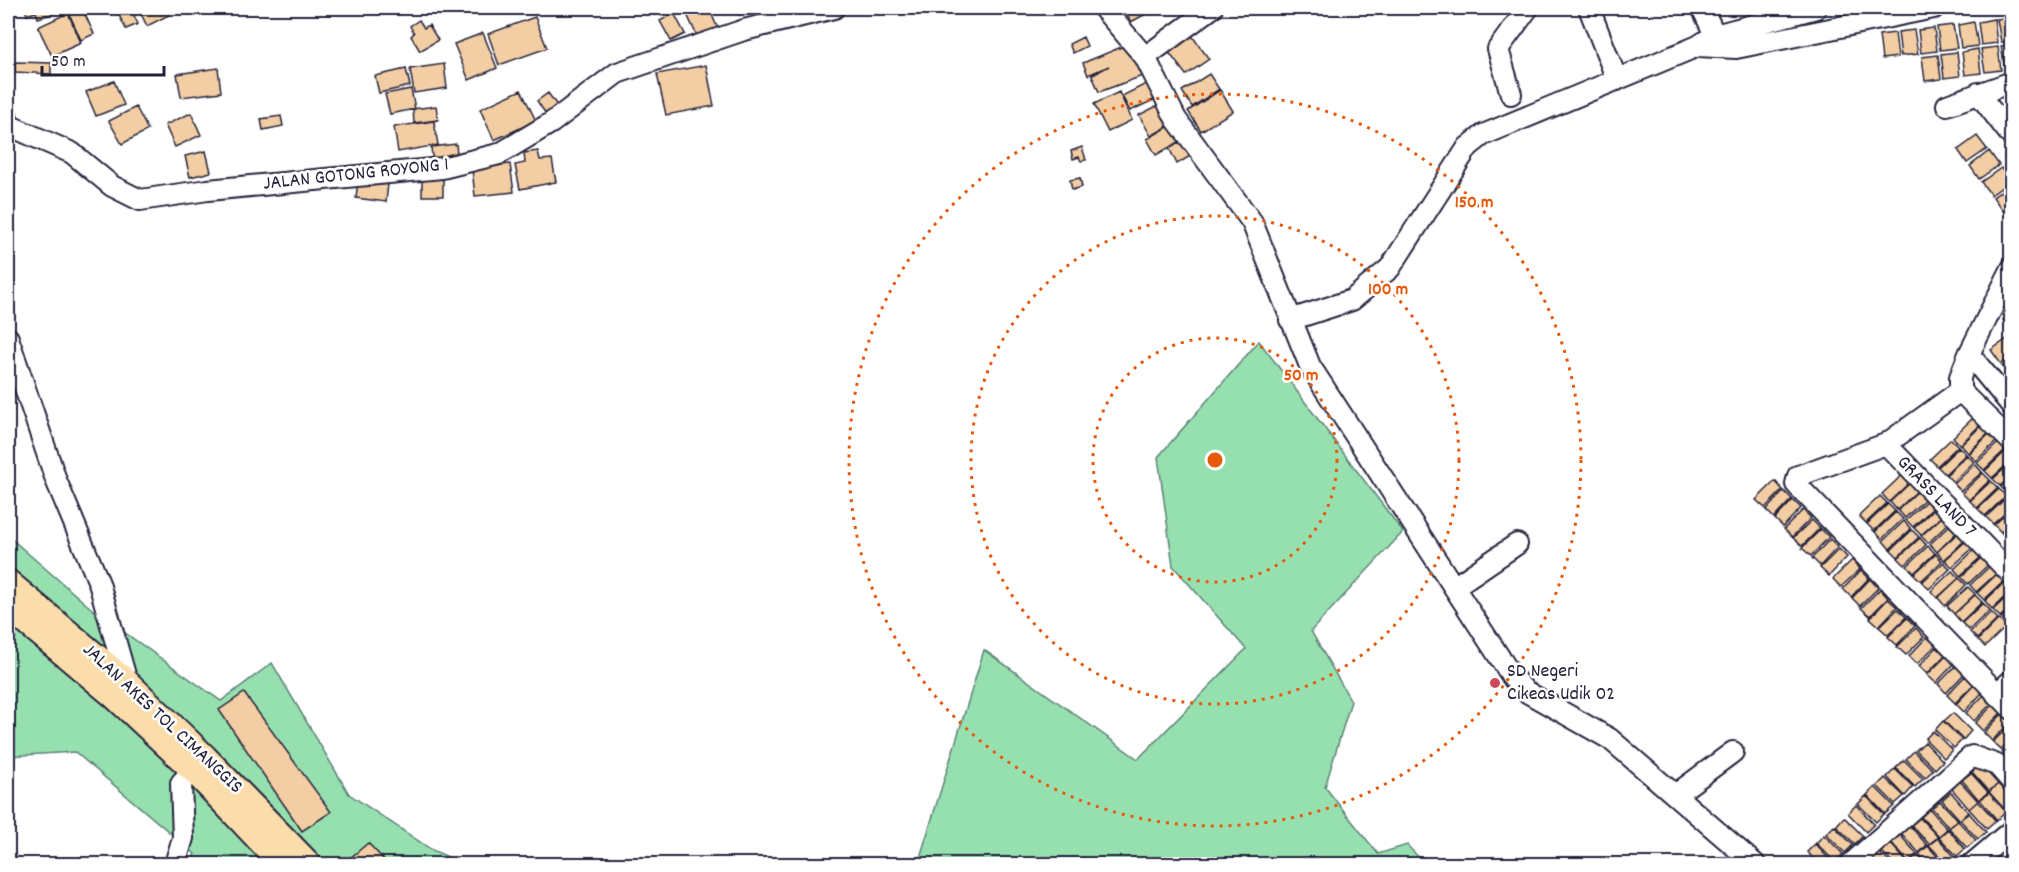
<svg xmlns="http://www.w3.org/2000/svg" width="2019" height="872" viewBox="0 0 2019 872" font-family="Dekko,sans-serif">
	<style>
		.green { fill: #96e0b0; stroke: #5c8176; stroke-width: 1.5 }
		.building { fill: #f3cda3; stroke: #22223b; stroke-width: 1.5 }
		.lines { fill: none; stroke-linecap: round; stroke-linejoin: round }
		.minor-casing { stroke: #22223b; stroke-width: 24 }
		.major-casing { stroke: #22223b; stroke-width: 28 }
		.minor { stroke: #fff; stroke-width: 20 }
		.major { stroke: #fbddab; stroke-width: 24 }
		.ring { fill: none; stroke: #e8590c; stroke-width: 3; stroke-dasharray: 3 6 }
		.poi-dot { fill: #d1495b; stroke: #fff; stroke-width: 2 }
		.labels { text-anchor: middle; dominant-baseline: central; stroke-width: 5; stroke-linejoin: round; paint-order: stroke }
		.street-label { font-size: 20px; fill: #22223b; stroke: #fff }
		.poi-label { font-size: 20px; fill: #22223b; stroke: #fff; text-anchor: start }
		.centre { fill: #e8590c; stroke: #fff; stroke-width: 3 }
		.ring-label { font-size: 18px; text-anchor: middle; font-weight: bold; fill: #e8590c; stroke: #fff; stroke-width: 5; stroke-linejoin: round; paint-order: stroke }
	</style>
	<rect width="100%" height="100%" fill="#fff"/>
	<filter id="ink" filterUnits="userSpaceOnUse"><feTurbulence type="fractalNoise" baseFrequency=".0167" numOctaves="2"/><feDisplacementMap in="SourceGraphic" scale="12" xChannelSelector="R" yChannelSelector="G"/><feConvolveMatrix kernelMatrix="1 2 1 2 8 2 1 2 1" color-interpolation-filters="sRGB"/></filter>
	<g filter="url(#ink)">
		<path class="green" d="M 1259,341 L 1403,532 L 1311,631 L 1351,701 L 1325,787 L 1378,854 L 1407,845 L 1425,864 L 918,864 L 984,650 L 1138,759 L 1246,649 L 1173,566 L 1158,457 Z
			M 8,536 L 93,610 L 221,701 L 272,663 L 349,794 L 432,850 L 464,864 L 190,864 L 195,854 L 75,752 L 8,756 Z"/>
		<path class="building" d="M 25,8 L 61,8 L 62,11 L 38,18 L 36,12 L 27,15 Z
			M 75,8 L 82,8 L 94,34 L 81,40 L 68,11 Z
			M 138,8 L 166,8 L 169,15 L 147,26 Z
			M 432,8 L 452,8 L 437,16 Z
			M 651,8 L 669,8 L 655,15 Z
			M 684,8 L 709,8 L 718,29 L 698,38 Z
			M 735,8 L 753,8 L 739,15 Z
			M 1123,8 L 1157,8 L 1131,22 Z
			M 1612,8 L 1629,8 L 1614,13 Z
			M 131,9 L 138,24 L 126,29 L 119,15 Z
			M 68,13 L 81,43 L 52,56 L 38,27 Z
			M 674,13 L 685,34 L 671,41 L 660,21 Z
			M 535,17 L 547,48 L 499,65 L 488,34 Z
			M 2012,17 L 2012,41 L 2001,42 L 1997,19 Z
			M 1994,19 L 1997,43 L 1981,45 L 1978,22 Z
			M 419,20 L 424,28 L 429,25 L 438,40 L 420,51 L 411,36 L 414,33 L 410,26 Z
			M 1974,22 L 1978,46 L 1961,48 L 1958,25 Z
			M 1953,25 L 1957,48 L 1940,50 L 1937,27 Z
			M 1934,28 L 1937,51 L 1921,53 L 1918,30 Z
			M 1914,30 L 1918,54 L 1901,56 L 1898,32 Z
			M 483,33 L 497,68 L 469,80 L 454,44 Z
			M 1190,33 L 1209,59 L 1186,75 L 1167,50 Z
			M 1895,33 L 1898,57 L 1882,59 L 1879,35 Z
			M 1083,37 L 1087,46 L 1073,53 L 1069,44 Z
			M 1131,43 L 1145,75 L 1099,92 L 1092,75 L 1109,66 L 1088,75 L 1083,63 Z
			M 2012,45 L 2012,69 L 2005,70 L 2001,46 Z
			M 1998,47 L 2001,70 L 1985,72 L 1981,49 Z
			M 8,48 L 12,68 L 8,69 Z
			M 1978,49 L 1981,73 L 1965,75 L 1962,52 Z
			M 1957,52 L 1960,76 L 1944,78 L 1941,54 Z
			M 1938,55 L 1941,79 L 1925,81 L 1922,57 Z
			M 15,62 L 51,63 L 51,74 L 15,72 Z
			M 444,64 L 447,88 L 414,93 L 410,69 Z
			M 706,65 L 714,106 L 666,115 L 657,74 Z
			M 218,68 L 221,92 L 181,97 L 177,74 Z
			M 406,69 L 410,86 L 379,93 L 375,76 Z
			M 1209,74 L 1219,89 L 1192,107 L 1182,91 Z
			M 8,81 L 10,81 L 18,117 L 8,119 Z
			M 114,81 L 124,105 L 96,116 L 86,92 Z
			M 1150,82 L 1158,98 L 1130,111 L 1122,96 Z
			M 411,89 L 415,109 L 390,114 L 385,94 Z
			M 521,90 L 536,121 L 494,140 L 480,109 Z
			M 1220,90 L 1233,111 L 1201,131 L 1188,111 Z
			M 1119,92 L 1132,120 L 1108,132 L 1094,104 Z
			M 548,93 L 558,107 L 546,114 L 537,101 Z
			M 1161,104 L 1172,124 L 1151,136 L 1139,115 Z
			M 436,106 L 438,120 L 414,123 L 413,109 Z
			M 136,107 L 148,130 L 122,144 L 109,121 Z
			M 191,113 L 201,135 L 175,147 L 165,125 Z
			M 281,116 L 283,126 L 263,130 L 261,119 Z
			M 434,121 L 438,145 L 398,152 L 394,127 Z
			M 1175,123 L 1184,139 L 1156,155 L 1147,139 Z
			M 1977,136 L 1987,149 L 1967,163 L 1958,150 Z
			M 1184,140 L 1192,155 L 1177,164 L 1169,148 Z
			M 456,144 L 458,163 L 433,166 L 431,147 Z
			M 1082,147 L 1086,160 L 1081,161 L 1079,157 L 1073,159 L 1071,151 Z
			M 206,151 L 211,172 L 190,177 L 185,156 Z
			M 538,151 L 540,160 L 552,159 L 556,182 L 520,189 L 515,165 L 525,163 L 524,153 Z
			M 1989,151 L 1999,165 L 1979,179 L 1970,166 Z
			M 510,164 L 514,192 L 475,196 L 472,169 Z
			M 2001,168 L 2010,181 L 1991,195 L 1981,182 Z
			M 422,173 L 443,173 L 443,196 L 422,196 Z
			M 1080,178 L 1082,187 L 1072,190 L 1070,180 Z
			M 358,180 L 388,184 L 386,202 L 356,198 Z
			M 2012,184 L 2012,204 L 2003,211 L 1993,197 Z
			M 2012,313 L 2012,332 L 2003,320 Z
			M 2010,337 L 2012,356 L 2001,364 L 1991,350 Z
			M 2012,359 L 2012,379 L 2011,379 L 2002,366 Z
			M 1974,417 L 1981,424 L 1960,445 L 1953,437 Z
			M 1982,425 L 1989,433 L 1968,453 L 1961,445 Z
			M 1990,433 L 1997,441 L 1976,461 L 1969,454 Z
			M 1951,439 L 1958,446 L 1937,466 L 1930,459 Z
			M 1998,443 L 2005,450 L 1984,470 L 1977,463 Z
			M 1959,447 L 1966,454 L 1945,474 L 1938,467 Z
			M 2006,451 L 2012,460 L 1992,478 L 1985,471 Z
			M 1967,455 L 1974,462 L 1953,482 L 1946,475 Z
			M 2012,462 L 2012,475 L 2000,486 L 1993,479 Z
			M 1975,464 L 1982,472 L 1961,491 L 1954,484 Z
			M 1983,473 L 1990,480 L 1969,500 L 1962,493 Z
			M 1903,474 L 1910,482 L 1889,502 L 1882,494 Z
			M 2012,478 L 2012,491 L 2008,494 L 2001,487 Z
			M 1775,481 L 1783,490 L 1765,508 L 1756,500 Z
			M 1991,481 L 1998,488 L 1977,508 L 1970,501 Z
			M 1911,482 L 1918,490 L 1897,510 L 1890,502 Z
			M 1999,489 L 2006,496 L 1985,516 L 1978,509 Z
			M 1919,490 L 1926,498 L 1905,518 L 1898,510 Z
			M 1784,491 L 1792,499 L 1774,518 L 1766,510 Z
			M 1880,496 L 1887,503 L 1866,523 L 1859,516 Z
			M 2007,497 L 2012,507 L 1993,524 L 1986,517 Z
			M 1793,500 L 1801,508 L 1783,527 L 1775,519 Z
			M 1927,500 L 1934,507 L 1913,527 L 1906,520 Z
			M 1888,504 L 1895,511 L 1874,531 L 1867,524 Z
			M 1935,508 L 1942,516 L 1921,535 L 1914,528 Z
			M 2012,508 L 2012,522 L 2001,532 L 1994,525 Z
			M 1803,510 L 1811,518 L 1792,537 L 1784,529 Z
			M 1896,512 L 1903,519 L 1882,539 L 1875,532 Z
			M 1943,516 L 1949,523 L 1928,543 L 1921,536 Z
			M 1812,520 L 1820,528 L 1802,546 L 1793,538 Z
			M 1904,521 L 1911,529 L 1890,549 L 1883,541 Z
			M 1951,524 L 1958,531 L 1937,552 L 1930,544 Z
			M 2012,524 L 2012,538 L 2009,541 L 2002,533 Z
			M 1821,529 L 1829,537 L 1811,556 L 1802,548 Z
			M 1912,530 L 1919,537 L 1898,557 L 1891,550 Z
			M 1959,532 L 1966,539 L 1944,560 L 1937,552 Z
			M 1920,538 L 1926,545 L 1905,565 L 1898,558 Z
			M 1830,539 L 1838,547 L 1820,566 L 1812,558 Z
			M 1967,540 L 1974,547 L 1952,567 L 1945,560 Z
			M 1928,546 L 1935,553 L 1914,573 L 1907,566 Z
			M 1839,549 L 1847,557 L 1829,576 L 1820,568 Z
			M 1975,549 L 1982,556 L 1960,576 L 1954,569 Z
			M 1936,554 L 1942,561 L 1921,581 L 1914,574 Z
			M 1982,557 L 1989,564 L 1968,584 L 1961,577 Z
			M 1852,560 L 1860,569 L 1841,587 L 1833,579 Z
			M 1944,562 L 1950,569 L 1929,589 L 1922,582 Z
			M 1991,565 L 1998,572 L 1976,592 L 1970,585 Z
			M 1861,570 L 1869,578 L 1851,597 L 1843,589 Z
			M 1952,571 L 1959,578 L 1937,598 L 1931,591 Z
			M 1998,573 L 2005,580 L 1984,600 L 1977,593 Z
			M 1959,578 L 1966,585 L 1945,606 L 1938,598 Z
			M 1870,579 L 1878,588 L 1860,606 L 1852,598 Z
			M 2006,581 L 2012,590 L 1992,609 L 1985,601 Z
			M 1968,587 L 1975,594 L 1954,614 L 1947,606 Z
			M 1880,589 L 1888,598 L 1870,616 L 1861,608 Z
			M 2012,592 L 2012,606 L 2000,617 L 1993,610 Z
			M 1975,595 L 1982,602 L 1961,622 L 1954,614 Z
			M 1888,599 L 1897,607 L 1879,626 L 1870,618 Z
			M 1983,603 L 1990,610 L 1969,630 L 1962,623 Z
			M 2012,608 L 2012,622 L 2008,625 L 2001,618 Z
			M 1898,609 L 1906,617 L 1888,635 L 1879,627 Z
			M 1991,612 L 1998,619 L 1977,639 L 1970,632 Z
			M 1907,618 L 1915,626 L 1897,645 L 1888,637 Z
			M 1999,619 L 2006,627 L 1985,647 L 1978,640 Z
			M 1916,628 L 1924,637 L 1906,655 L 1897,647 Z
			M 1927,637 L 1936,645 L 1917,664 L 1909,656 Z
			M 1937,647 L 1945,655 L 1927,674 L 1919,666 Z
			M 1946,656 L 1954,664 L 1936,683 L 1927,675 Z
			M 1956,666 L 1964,674 L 1946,693 L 1938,684 Z
			M 1965,676 L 1974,684 L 1955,703 L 1947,695 Z
			M 1974,685 L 1982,693 L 1964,712 L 1956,704 Z
			M 244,693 L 331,812 L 302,831 L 219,710 Z
			M 1984,695 L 1992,703 L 1974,721 L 1966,713 Z
			M 1993,705 L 2001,713 L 1983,731 L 1975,723 Z
			M 1953,713 L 1971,731 L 1963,740 L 1944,721 Z
			M 2002,714 L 2010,722 L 1992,741 L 1984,733 Z
			M 1943,721 L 1962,740 L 1954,748 L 1935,730 Z
			M 2011,724 L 2012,740 L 2001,750 L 1993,742 Z
			M 1933,731 L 1952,750 L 1944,758 L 1925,739 Z
			M 1925,742 L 1943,761 L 1935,769 L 1916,750 Z
			M 2012,742 L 2012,759 L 2010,761 L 2002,752 Z
			M 1914,751 L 1933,770 L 1925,778 L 1906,759 Z
			M 1904,760 L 1923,779 L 1915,787 L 1896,768 Z
			M 1980,764 L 1998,784 L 1989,791 L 1972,772 Z
			M 1895,769 L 1913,787 L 1905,796 L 1887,777 Z
			M 1971,773 L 1988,792 L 1979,800 L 1962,780 Z
			M 1885,778 L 1904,796 L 1895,804 L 1877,786 Z
			M 1960,781 L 1978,801 L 1969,809 L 1952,789 Z
			M 1998,784 L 2012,799 L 2012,808 L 2007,812 L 1989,792 Z
			M 1875,787 L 1894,806 L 1885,814 L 1867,795 Z
			M 1951,792 L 1968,812 L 1960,820 L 1942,800 Z
			M 1989,793 L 2006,812 L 1997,820 L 1980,800 Z
			M 1866,796 L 1884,814 L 1876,822 L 1858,804 Z
			M 1940,801 L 1958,820 L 1949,828 L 1932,808 Z
			M 1978,801 L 1996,821 L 1987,829 L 1969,809 Z
			M 1856,805 L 1874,824 L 1866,832 L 1848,813 Z
			M 1930,809 L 1947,829 L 1939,836 L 1921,817 Z
			M 1969,813 L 1986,832 L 1978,839 L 1960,820 Z
			M 1844,817 L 1863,836 L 1855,844 L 1836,826 Z
			M 1920,818 L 1938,837 L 1929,844 L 1911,825 Z
			M 1958,821 L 1976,840 L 1967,848 L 1949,828 Z
			M 1834,826 L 1853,845 L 1845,853 L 1826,834 Z
			M 1910,826 L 1927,845 L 1919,853 L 1901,833 Z
			M 1948,829 L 1965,849 L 1957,856 L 1939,837 Z
			M 1899,834 L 1917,854 L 1908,862 L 1891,842 Z
			M 1824,835 L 1843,854 L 1835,862 L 1816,843 Z
			M 1938,838 L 1955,857 L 1947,864 L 1929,845 Z
			M 368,843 L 388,864 L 343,864 Z
			M 1890,843 L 1907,862 L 1905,864 L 1894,864 L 1881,851 Z
			M 1815,844 L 1833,863 L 1831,864 L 1819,864 L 1807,852 Z
			M 1928,846 L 1944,864 L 1929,864 L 1919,854 Z
			M 2012,851 L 2012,864 L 2005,857 Z
			M 1879,852 L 1891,864 L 1875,864 L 1871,859 Z
			M 1917,855 L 1926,864 L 1909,862 Z
			M 2003,858 L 2009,864 L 1997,864 Z"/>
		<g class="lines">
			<g class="minor-casing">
				<path id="minor" d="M 1103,8 L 1145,57 L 1176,119 L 1252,222 L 1310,366 L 1513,678 L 1525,691 L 1610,739 L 1755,864
					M 1589,8 L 1617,80
					M 1702,8 L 1715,35
					M 1698,46 L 1736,48 L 1934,8
					M 1145,57 L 1212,8
					M 1978,93 L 2012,137
					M 1511,94 L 1498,49 L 1528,8
					M 1947,105 L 2012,82
					M 8,125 L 72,153 L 112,186 L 140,200 L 208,190 L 442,168 L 499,154 L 551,123 L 617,73 L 744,30 L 834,8
					M 1290,320 L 1352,300 L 1390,268 L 1468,147 L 1483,135 L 1698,46 L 1715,35 L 1816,8
					M 8,338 L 56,480 L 99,583 L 127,682
					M 1969,354 L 2012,268
					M 1960,391 L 1886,444 L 1798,476 L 1796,484 L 2012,709
					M 2012,406 L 1969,354 L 1960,377 L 1960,391 L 2012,442
					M 1886,444 L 2012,575
					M 1454,587 L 1517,544
					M 1996,694 L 2012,680
					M 1675,795 L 1733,752
					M 175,864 L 183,838 L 181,783 L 202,760
					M 1851,864 L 1972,756 L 1997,765 L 2012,782
					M 1972,864 L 2012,830"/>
			</g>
			<g class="major-casing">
				<path id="major" d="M 8,582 L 127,682 L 205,757 L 309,864
					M 8,607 L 114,696 L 193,770 L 282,864"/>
			</g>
			<use href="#minor" class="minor"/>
			<use href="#major" class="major"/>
		</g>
	</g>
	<g class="ring">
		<circle cx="1215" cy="460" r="122"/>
		<circle cx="1215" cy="460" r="244"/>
		<circle cx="1215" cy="460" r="366"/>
	</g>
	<circle class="poi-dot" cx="1495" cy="683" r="6"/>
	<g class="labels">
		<g class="street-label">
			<text transform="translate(356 175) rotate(-6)">JALAN GOTONG ROYONG 1</text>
			<text transform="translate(1936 497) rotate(46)">GRASS LAND 7</text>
			<text transform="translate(162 719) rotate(43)">JALAN AKES TOL CIMANGGIS</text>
		</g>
		<g class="poi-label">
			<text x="1507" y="672">SD Negeri<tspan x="1507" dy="23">Cikeas Udik 02</tspan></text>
		</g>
	</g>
	<circle cx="1215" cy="460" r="9" class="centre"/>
	<g class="ring-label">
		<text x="1474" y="207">150 m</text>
		<text x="1388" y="294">100 m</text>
		<text x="1301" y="380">50 m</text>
	</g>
	<rect width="2019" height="872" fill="none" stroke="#fff" stroke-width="30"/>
	<rect x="15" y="15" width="1989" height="842" fill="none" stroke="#22223b" stroke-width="2" filter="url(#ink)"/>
	<path d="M42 66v9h122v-9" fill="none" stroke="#22223b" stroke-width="3"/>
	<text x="51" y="66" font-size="18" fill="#22223b" stroke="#ffffff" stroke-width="4.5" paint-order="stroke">50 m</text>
</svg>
